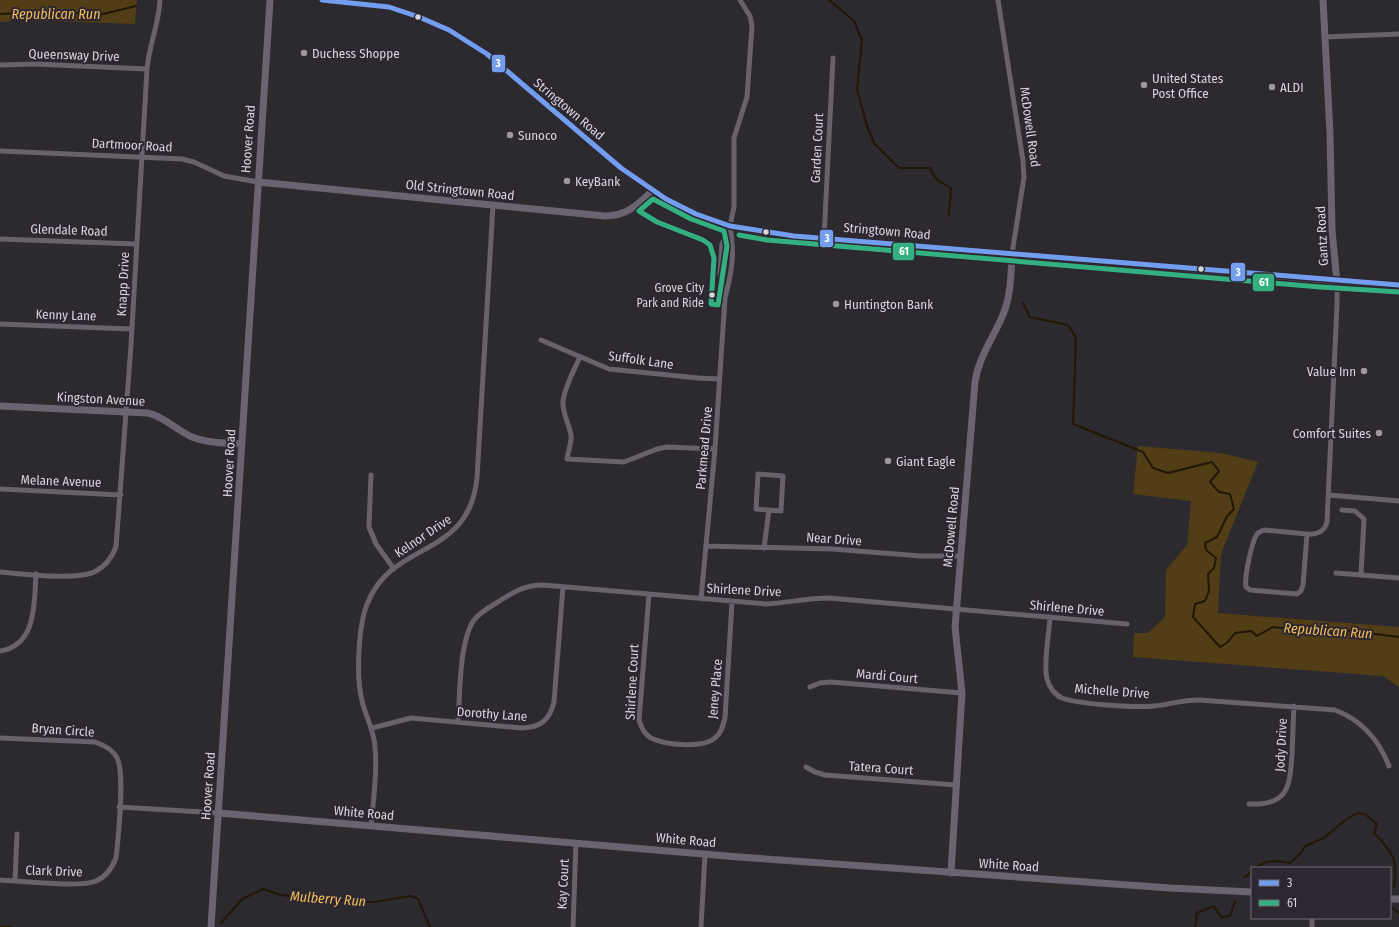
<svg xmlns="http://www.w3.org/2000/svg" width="1399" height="927" viewBox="0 0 1399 927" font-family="'Fira Sans Condensed',sans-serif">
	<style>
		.green { fill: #523e16 }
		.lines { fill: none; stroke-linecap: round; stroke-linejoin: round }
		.stream { stroke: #221704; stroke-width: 2 }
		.street { stroke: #67626b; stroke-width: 5 }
		.secondary { stroke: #69646f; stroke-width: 7 }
		.bus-1-casing { stroke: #2c2731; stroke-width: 8 }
		.bus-2-casing { stroke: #2c2731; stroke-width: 8 }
		.bus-1 { stroke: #739eef; stroke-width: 5 }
		.bus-2 { stroke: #33b07f; stroke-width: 5 }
		.bus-dot { fill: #d7d4db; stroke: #2c2731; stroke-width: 1.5 }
		.poi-dot { fill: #9b989f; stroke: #2c2731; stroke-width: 1.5 }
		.labels { text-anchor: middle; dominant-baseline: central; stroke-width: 4; stroke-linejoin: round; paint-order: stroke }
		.bus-label { font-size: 12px; fill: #d7d4db; stroke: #2c2731; text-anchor: end }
		.poi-label { font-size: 13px; fill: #d7d4db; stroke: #2c2731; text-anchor: start }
		.street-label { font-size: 13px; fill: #d7d4db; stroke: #2c2731 }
		.water-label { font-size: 14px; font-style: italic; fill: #f4bf56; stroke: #2c2731 }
		.line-badge { stroke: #2c2731; stroke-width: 1.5 }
		.badge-label { font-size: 11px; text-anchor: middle; font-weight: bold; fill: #fff }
	</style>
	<rect width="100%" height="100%" fill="#2c292f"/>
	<path class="green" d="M 0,0 L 137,0 L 135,24 L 23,20 L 0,22 Z
		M 1138,446 L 1221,453 L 1258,462 L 1221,554 L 1218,613 L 1399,627 L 1399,687 L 1383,676 L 1133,657 L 1134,633 L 1148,633 L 1165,617 L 1166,570 L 1187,545 L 1191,501 L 1133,494 Z"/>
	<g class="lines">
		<path class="stream" d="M 829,0 L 854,21 L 862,40 L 857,90 L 867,126 L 874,143 L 899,168 L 930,168 L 937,180 L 951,188 L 949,216
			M 0,14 L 50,11 L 99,15 L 136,6
			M 1023,303 L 1030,317 L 1068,325 L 1076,338 L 1073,424 L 1143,452 L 1153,468 L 1168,473 L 1212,462 L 1219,471 L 1210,482 L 1219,492 L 1230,494 L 1234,509 L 1227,516 L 1217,537 L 1205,543 L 1206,550 L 1216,558 L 1214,568 L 1208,574 L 1209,591 L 1205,601 L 1195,604 L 1193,617 L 1220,647 L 1228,642 L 1235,633 L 1251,631 L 1257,636 L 1273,627 L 1320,632 L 1335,629 L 1399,637
			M 1256,868 C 1266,859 1276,861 1290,863 L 1301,853 L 1305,846 L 1324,838 L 1344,821 L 1357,813 L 1365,814 L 1377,824 L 1374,833 C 1392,851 1399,861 1394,887
			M 1245,877 L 1252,871
			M 1393,908 L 1399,913
			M 221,923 L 242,899 L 263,889 L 281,895 L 317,899 L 329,897 L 347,902 L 373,902 L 411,896 L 418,899 L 430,927
			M 0,927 L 11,927
			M 1195,927 L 1197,913 L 1214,906 L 1221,917 L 1230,916 L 1235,901"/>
		<path class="street" d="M 998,0 L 1023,161 L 1024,177 L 1012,254
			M 1325,37 L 1399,34
			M 0,65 L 35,64 L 147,69
			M 0,151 L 182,159 L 194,162 L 224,176 L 258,182
			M 824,238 L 833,58
			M 0,239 L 136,244
			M 725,297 L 720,273 L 722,244 L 730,226 L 734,207 L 734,138 L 747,97 L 752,26 L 750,16 L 740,0
			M 0,324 L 131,329
			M 541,340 L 609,369 L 698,378 L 720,379
			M 580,357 C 574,370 565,386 563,401 C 562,412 569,424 571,435 C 572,443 568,451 567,459 L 624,462 L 657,449 L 667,447 L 715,449
			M 758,474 L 783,476 L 781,511 L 756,509 Z
			M 371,475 L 369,527 L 376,544 L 394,569
			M 0,489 L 121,495
			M 1329,495 L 1399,501
			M 1342,510 L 1355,511 L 1364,519 L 1361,575
			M 1264,530 L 1307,534 L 1303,585 L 1301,591 L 1297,594 L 1250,590 L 1246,587 C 1244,578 1252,539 1258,533 C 1258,533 1263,530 1264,530 Z
			M 1307,534 C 1317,535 1325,531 1327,522 L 1337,305 L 1337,282
			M 706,546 L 832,549 L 921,556 L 960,556
			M 764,548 L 769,510
			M 0,572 C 23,574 78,581 96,571 C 106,566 112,557 116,547 L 131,345 L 147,69 C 149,45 159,24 160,0
			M 1336,573 L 1399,578
			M 649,594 L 639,720 C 641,727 644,734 651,738 C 665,745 704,749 716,737 C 722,732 723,725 725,718 L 732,602
			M 701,599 L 715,449 L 725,298 C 732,271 735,253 730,226
			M 1050,618 C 1049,634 1043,665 1047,679 C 1049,687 1055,695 1062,698 C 1077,704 1137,708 1154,706 C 1170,704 1184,700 1199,700 L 1335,710 C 1361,720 1379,740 1389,766
			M 0,651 C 37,645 34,603 36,574
			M 810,687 L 820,683 L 831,682 L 962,693
			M 458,722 C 460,696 459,641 474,620 C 481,611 492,606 501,600 C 515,591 526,585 543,585 L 766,604 C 787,603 807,598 829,598 L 1127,624
			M 372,728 L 411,718 L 521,728 C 540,728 550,720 554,702 L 563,587
			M 0,738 L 95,742 C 104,745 113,750 117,758 C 125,772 118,840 116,858 C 112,868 106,877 96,881 C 79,888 21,881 0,880
			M 806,767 L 815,772 L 825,775 L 956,785
			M 1249,804 C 1289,806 1290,786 1292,753 C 1293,737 1293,722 1294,706
			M 119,807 L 219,813
			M 371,826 C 373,801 378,771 375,747 C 374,730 366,717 362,701 C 356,677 358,624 368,602 C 393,540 469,559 477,478 L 493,205
			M 15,881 L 17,834
			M 573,927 L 576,843
			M 701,927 L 705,854
			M 1312,927 L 1312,918"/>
		<path class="secondary" d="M 322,0 L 389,7 L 419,17 L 449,30 L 487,54 L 621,168 L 666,199 L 696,214 L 730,226 L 747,230 L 794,236 L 1321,280 L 1399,285
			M 1323,0 L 1330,133 L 1332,230 L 1337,282
			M 258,182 L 605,216 C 626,216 638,205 652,191
			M 0,406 L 148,413 C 165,417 176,430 192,437 C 207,443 225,443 242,444
			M 219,813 L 739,857 L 1170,888 L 1252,892
			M 951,873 L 962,693 L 955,627 L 975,382 C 979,355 995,336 1004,312 C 1011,294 1011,273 1012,254
			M 1390,899 L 1399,899
			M 211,927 L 270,0"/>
		<g class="bus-1-casing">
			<path id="bus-1" d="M 322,0 L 389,7 L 419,17 L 449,30 L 487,54 L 621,168 L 666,199 L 696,214 L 730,226 L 794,236 L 1399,285"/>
		</g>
		<g class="bus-2-casing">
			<path id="bus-2" d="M 653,199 L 691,219 L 724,231 L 727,246 L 718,305 L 711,304 L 714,258 L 710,245 L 703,240 L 657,222 L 639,211 Z
				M 739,235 L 767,240 L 1320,287 L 1399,292"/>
		</g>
		<use href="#bus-1" class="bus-1"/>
		<use href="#bus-2" class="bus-2"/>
	</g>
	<g class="bus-dot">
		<circle cx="418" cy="17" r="3.5"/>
		<circle cx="766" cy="232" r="3.5"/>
		<circle cx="1201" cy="269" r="3.5"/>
		<circle cx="712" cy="295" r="3.5"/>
	</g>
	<g class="poi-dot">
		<circle cx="304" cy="53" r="4"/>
		<circle cx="1144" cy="85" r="4"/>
		<circle cx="1272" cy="87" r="4"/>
		<circle cx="510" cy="135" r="4"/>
		<circle cx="567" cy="181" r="4"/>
		<circle cx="836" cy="304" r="4"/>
		<circle cx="1364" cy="371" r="4"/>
		<circle cx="1379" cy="433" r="4"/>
		<circle cx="888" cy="461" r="4"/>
	</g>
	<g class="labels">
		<g class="bus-label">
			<text x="704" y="288">Grove City<tspan x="704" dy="15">Park and Ride</tspan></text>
		</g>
		<g class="poi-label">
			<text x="312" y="53">Duchess Shoppe</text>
			<text x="1152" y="78">United States<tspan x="1152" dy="15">Post Office</tspan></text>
			<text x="1280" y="87">ALDI</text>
			<text x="518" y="135">Sunoco</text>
			<text x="575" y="181">KeyBank</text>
			<text x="844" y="304">Huntington Bank</text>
			<text x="1356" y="371" text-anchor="end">Value Inn</text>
			<text x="1371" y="433" text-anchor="end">Comfort Suites</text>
			<text x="896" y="461">Giant Eagle</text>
		</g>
		<g class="street-label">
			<text transform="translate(74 55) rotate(2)">Queensway Drive</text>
			<text transform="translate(569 109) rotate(40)">Stringtown Road</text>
			<text transform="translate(1030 127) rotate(82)">McDowell Road</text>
			<text transform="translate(248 139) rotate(-86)">Hoover Road</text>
			<text transform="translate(132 145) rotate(3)">Dartmoor Road</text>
			<text transform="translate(817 148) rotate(-87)">Garden Court</text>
			<text transform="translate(460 190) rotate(6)">Old Stringtown Road</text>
			<text transform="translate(69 230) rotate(2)">Glendale Road</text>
			<text transform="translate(887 231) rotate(5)">Stringtown Road</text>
			<text transform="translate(1322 236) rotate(-93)">Gantz Road</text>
			<text transform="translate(123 284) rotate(-87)">Knapp Drive</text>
			<text transform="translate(66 315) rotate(2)">Kenny Lane</text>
			<text transform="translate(641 360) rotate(8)">Suffolk Lane</text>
			<text transform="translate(101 399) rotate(3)">Kingston Avenue</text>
			<text transform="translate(704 448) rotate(-85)">Parkmead Drive</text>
			<text transform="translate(229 463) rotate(-87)">Hoover Road</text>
			<text transform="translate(61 481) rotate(2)">Melane Avenue</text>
			<text transform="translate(951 527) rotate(-85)">McDowell Road</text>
			<text transform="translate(423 536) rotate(-34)">Kelnor Drive</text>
			<text transform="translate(834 539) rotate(4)">Near Drive</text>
			<text transform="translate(744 590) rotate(3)">Shirlene Drive</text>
			<text transform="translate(1067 608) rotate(5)">Shirlene Drive</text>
			<text transform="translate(887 676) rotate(5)">Mardi Court</text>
			<text transform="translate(632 682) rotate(-87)">Shirlene Court</text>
			<text transform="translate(715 689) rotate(-85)">Jeney Place</text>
			<text transform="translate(1112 691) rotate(4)">Michelle Drive</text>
			<text transform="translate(492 714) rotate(4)">Dorothy Lane</text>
			<text transform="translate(63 730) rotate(4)">Bryan Circle</text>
			<text transform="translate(1281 745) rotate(-87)">Jody Drive</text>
			<text transform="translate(881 768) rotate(4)">Tatera Court</text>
			<text transform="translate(208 786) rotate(-86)">Hoover Road</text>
			<text transform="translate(364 813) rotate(5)">White Road</text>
			<text transform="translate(686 840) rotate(5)">White Road</text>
			<text transform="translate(1009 865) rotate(4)">White Road</text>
			<text transform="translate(54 871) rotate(2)">Clark Drive</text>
			<text transform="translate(563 884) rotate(-87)">Kay Court</text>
		</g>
		<g class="water-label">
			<text x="56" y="14">Republican Run</text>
			<text transform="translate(1328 631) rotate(4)">Republican Run</text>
			<text transform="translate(328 899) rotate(4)">Mulberry Run</text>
		</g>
	</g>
	<g class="line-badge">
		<rect x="491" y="54" width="15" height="19" rx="4" fill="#739eef"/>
		<rect x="819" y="229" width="15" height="19" rx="4" fill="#739eef"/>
		<rect x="892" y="242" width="23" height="19" rx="4" fill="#33b07f"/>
		<rect x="1230" y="262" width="16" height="20" rx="4" fill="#739eef"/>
		<rect x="1252" y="273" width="23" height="19" rx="4" fill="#33b07f"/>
	</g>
	<g class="badge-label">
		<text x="498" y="67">3</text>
		<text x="827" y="242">3</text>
		<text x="904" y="255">61</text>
		<text x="1238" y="276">3</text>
		<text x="1264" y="286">61</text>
	</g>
	<rect x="1251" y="867" width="140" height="52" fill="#2c2731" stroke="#706c75"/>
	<rect x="1259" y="880" width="20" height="6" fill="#739eef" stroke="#706c75"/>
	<text x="1287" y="887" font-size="12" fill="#d7d4db">3</text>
	<rect x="1259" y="900" width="20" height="6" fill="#33b07f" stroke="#706c75"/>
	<text x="1287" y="907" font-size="12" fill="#d7d4db">61</text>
</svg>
